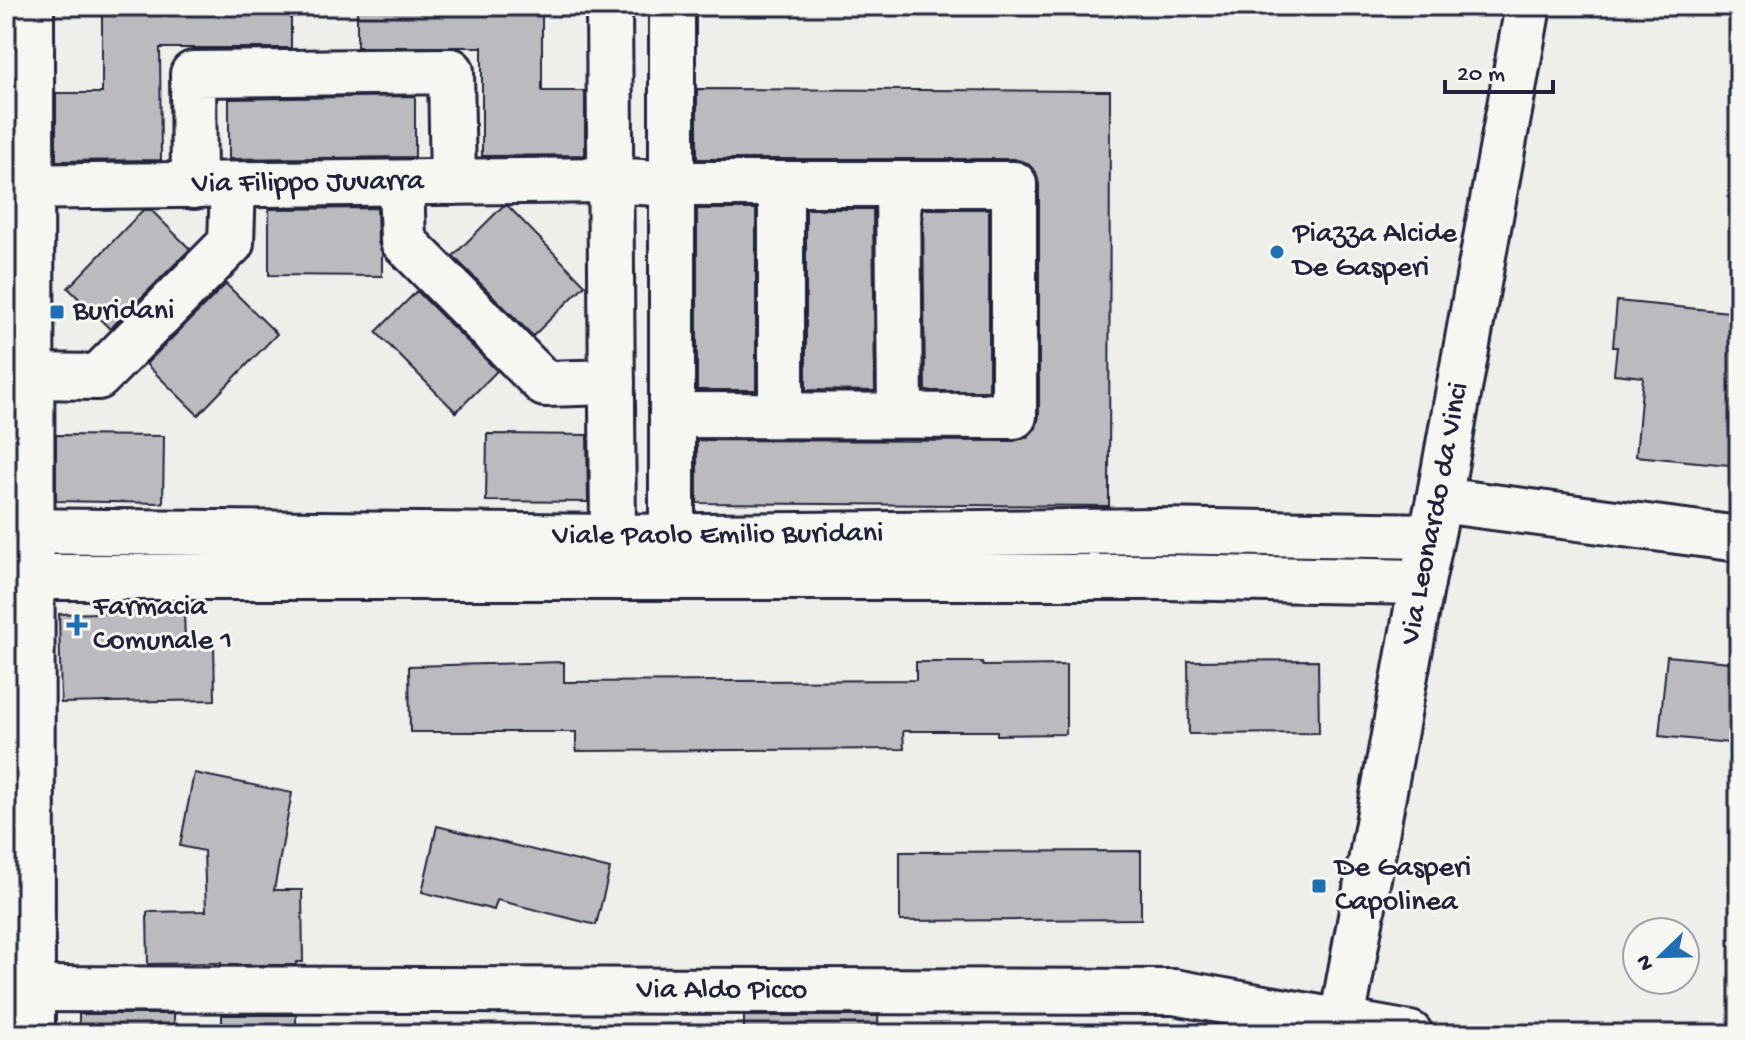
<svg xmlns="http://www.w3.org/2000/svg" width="1745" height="1040" viewBox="0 0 1745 1040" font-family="'Gochi Hand',sans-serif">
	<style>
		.building { fill: #bbbbbf; stroke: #22223b; stroke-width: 2 }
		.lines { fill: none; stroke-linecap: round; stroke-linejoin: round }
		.minor-casing { stroke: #22223b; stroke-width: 50 }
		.minor { stroke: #f6f6f2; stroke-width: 44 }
		.poi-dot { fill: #1f6fb2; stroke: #f6f6f2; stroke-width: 3 }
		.labels { text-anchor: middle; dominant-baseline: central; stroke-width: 6; stroke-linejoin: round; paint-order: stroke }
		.street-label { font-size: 30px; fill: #22223b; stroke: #f6f6f2 }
		.poi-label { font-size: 30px; fill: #22223b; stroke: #f6f6f2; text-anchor: start }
	</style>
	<rect width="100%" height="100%" fill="#eeeeeb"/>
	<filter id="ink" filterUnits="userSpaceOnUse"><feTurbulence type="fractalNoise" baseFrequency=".0125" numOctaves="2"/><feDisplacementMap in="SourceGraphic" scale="16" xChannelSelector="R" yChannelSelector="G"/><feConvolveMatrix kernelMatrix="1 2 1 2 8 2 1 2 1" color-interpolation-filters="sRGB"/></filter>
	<g filter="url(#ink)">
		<path class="building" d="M 102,6 L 291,6 L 291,48 L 160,48 L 161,160 L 56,161 L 56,93 L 102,93 Z
			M 357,6 L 542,6 L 542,91 L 585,91 L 585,155 L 482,156 L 482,47 L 357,47 Z
			M 697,89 L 1110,91 L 1109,506 L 697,503 L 697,440 L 1014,441 L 1027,437 L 1036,428 L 1039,416 L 1039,184 L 1036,172 L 1027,163 L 1014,159 L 697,159 Z
			M 415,96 L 415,157 L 229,159 L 229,99 Z
			M 503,206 L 508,206 L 585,285 L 533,336 L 453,256 Z
			M 377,208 L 378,242 L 382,252 L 382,276 L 269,275 L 269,209 Z
			M 697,209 L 756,209 L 756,390 L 697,390 Z
			M 806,209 L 873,209 L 875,391 L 806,390 Z
			M 923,209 L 989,209 L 989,391 L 925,391 Z
			M 143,210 L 151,210 L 190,249 L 110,329 L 68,288 Z
			M 226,284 L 277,334 L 198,415 L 146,364 Z
			M 417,291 L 497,371 L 456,412 L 376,332 Z
			M 1617,301 L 1739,313 L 1739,466 L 1636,456 L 1643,377 L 1614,374 L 1617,347 L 1613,347 Z
			M 487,434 L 587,435 L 588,502 L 486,501 Z
			M 56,435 L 164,436 L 163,503 L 56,501 Z
			M 184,611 L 185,642 L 214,642 L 215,700 L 61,703 L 59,614 Z
			M 1667,656 L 1739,663 L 1739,744 L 1659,736 Z
			M 1318,660 L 1319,733 L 1189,734 L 1188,661 Z
			M 564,662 L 564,682 L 916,680 L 916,662 L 982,662 L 983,666 L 1066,665 L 1066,734 L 997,735 L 997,731 L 903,731 L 904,749 L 576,751 L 576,732 L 410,732 L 409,666 Z
			M 194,773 L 292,793 L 274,890 L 302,890 L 303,962 L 296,962 L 296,965 L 221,965 L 221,963 L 148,964 L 147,912 L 206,911 L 204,851 L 180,846 Z
			M 437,826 L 610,869 L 596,925 L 497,900 L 494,910 L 422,892 Z
			M 1141,851 L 1141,919 L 900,921 L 900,852 Z
			M 79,1014 L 174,1014 L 174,1034 L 79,1034 Z
			M 222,1015 L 296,1015 L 296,1034 L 222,1034 Z
			M 744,1016 L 878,1016 L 879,1034 L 744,1034 Z"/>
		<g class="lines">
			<g class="minor-casing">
				<g id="minor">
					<path d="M 31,6 L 32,1034"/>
					<path d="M 609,6 L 613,537"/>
					<path d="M 672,6 L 672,536"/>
					<path d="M 401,183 L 403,241 L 545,384 L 612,382"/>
					<path d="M 781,184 L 781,415"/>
					<path d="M 898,184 L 900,415"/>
					<path d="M 194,186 L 193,74 L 451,71 L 453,182"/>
					<path id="s1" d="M 6,187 L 610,180 L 672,184 L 1014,184 L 1014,416 L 672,415"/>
					<path d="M 31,376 L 98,377 L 231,243 L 233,185"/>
					<path d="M 1439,500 L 1739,539"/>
					<path id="s2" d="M 6,531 L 613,537 L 1158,531 L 1431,536"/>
					<path d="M 6,579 L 31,577 L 1163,577 L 1422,582"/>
					<path id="s3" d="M 6,989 L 1174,992 L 1410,1034"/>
					<path id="s4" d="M 1342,1021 L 1422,582 L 1439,500 L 1528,6"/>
				</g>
			</g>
			<use href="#minor" class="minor"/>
		</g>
	</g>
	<g class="poi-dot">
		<circle cx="1277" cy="252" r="8"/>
		<rect x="49" y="304" width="16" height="16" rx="4"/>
		<path d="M73 613h8v8h8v8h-8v8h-8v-8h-8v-8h8z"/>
		<rect x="1311" y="878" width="16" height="16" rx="4"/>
	</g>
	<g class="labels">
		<g class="street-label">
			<text stroke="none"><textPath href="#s1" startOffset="302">Via Filippo Juvarra</textPath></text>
			<text stroke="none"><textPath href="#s4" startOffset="516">Via Leonardo da Vinci</textPath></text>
			<text stroke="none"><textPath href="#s2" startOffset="712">Viale Paolo Emilio Buridani</textPath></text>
			<text stroke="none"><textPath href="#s3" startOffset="716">Via Aldo Picco</textPath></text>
		</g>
		<g class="poi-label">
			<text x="1293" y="235">Piazza Alcide<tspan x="1293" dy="34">De Gasperi</tspan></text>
			<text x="73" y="312">Buridani</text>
			<text x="93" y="608">Farmacia<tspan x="93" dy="34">Comunale 1</tspan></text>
			<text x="1335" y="869">De Gasperi<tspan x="1335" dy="34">Capolinea</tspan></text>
		</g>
	</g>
	<rect width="1745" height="1040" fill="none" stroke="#f6f6f2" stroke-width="32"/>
	<rect x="16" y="16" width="1713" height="1008" fill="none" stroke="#22223b" stroke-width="3" filter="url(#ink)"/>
	<g transform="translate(1661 956) rotate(247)"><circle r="38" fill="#f6f6f2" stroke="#a1a1a9" stroke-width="2"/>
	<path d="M0-6L14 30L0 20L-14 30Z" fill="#1f6fb2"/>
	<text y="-12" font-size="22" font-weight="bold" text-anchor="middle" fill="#22223b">N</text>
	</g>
	<path d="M1445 80v12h108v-12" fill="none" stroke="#22223b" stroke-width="4"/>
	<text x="1457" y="80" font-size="24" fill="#22223b" stroke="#f6f6f2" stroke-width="6" paint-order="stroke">20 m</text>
</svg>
